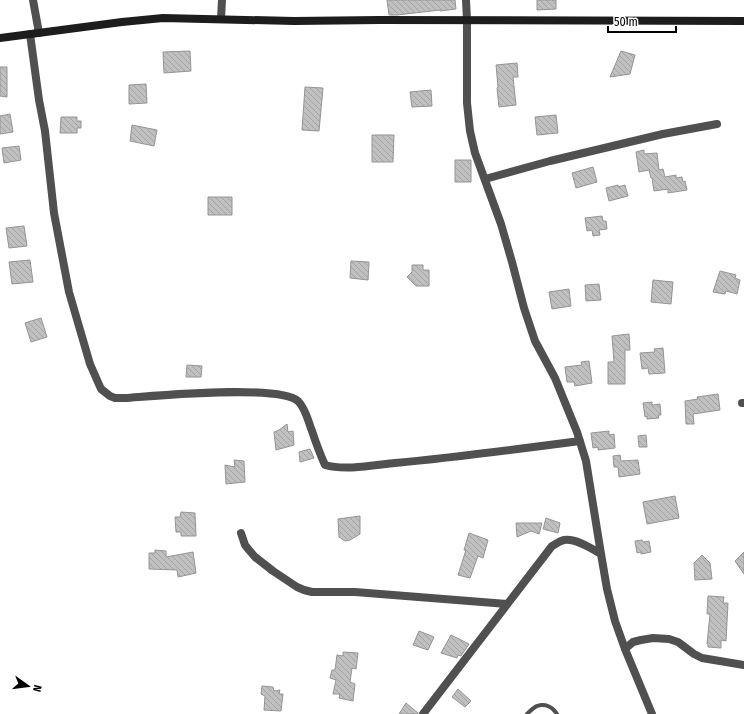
<svg xmlns="http://www.w3.org/2000/svg" width="744" height="714" viewBox="0 0 744 714" font-family="'Fira Sans Condensed',sans-serif">
	<style>
		.building { fill: url(#building-back-hatch); stroke: #949494 }
		.lines { fill: none; stroke-linecap: round; stroke-linejoin: round }
		.lane { stroke: #505050; stroke-width: 4 }
		.street { stroke: #505050; stroke-width: 8 }
		.secondary { stroke: #1d1d1d; stroke-width: 8 }
	</style>
	<defs>
		<pattern id="building-back-hatch" width="6" height="6" patternUnits="userSpaceOnUse"><rect width="6" height="6" fill="#c0c0c0"/><path d="M-1 5l2 2M0 0l6 6M5-1l2 2" fill="none" stroke="#a3a3a3"/></pattern>
	</defs>
	<rect width="100%" height="100%" fill="#fff"/>
	<path class="building" d="M 387,0 L 455,0 L 456,9 L 440,11 L 440,10 L 397,15 L 389,15 Z
		M 537,0 L 556,0 L 556,9 L 537,10 Z
		M 190,51 L 191,71 L 164,73 L 163,52 Z
		M 621,51 L 635,55 L 630,74 L 610,77 Z
		M 517,63 L 518,77 L 513,77 L 516,105 L 499,107 L 497,88 L 498,87 L 496,65 Z
		M 0,67 L 7,67 L 7,97 L 0,96 Z
		M 146,84 L 147,103 L 129,104 L 129,85 Z
		M 305,87 L 323,88 L 319,131 L 302,130 Z
		M 431,90 L 432,106 L 412,107 L 410,92 Z
		M 10,114 L 13,132 L 0,134 L 0,116 Z
		M 556,115 L 558,133 L 537,135 L 535,117 Z
		M 61,117 L 77,117 L 77,121 L 81,121 L 81,128 L 77,128 L 77,133 L 60,133 Z
		M 132,125 L 157,130 L 154,146 L 130,141 Z
		M 372,135 L 394,135 L 393,162 L 372,162 Z
		M 19,146 L 21,160 L 4,163 L 2,148 Z
		M 644,150 L 644,154 L 657,153 L 659,170 L 663,169 L 665,177 L 676,175 L 676,178 L 682,177 L 683,182 L 685,181 L 687,190 L 668,193 L 668,189 L 654,191 L 652,178 L 651,178 L 649,170 L 639,172 L 636,152 Z
		M 455,160 L 471,160 L 471,182 L 455,182 Z
		M 593,167 L 597,182 L 576,188 L 572,173 Z
		M 618,185 L 618,187 L 625,185 L 628,196 L 609,201 L 606,188 Z
		M 208,197 L 232,197 L 232,215 L 208,215 Z
		M 602,216 L 603,221 L 606,221 L 607,229 L 599,230 L 600,235 L 593,236 L 592,230 L 587,231 L 585,218 Z
		M 24,226 L 27,246 L 9,248 L 6,228 Z
		M 30,260 L 33,282 L 12,284 L 9,262 Z
		M 351,261 L 369,262 L 368,280 L 350,278 Z
		M 412,265 L 423,265 L 423,270 L 429,270 L 429,286 L 416,286 L 407,277 L 412,272 Z
		M 720,271 L 736,275 L 735,278 L 740,280 L 737,294 L 726,291 L 725,294 L 713,292 Z
		M 653,280 L 673,282 L 671,304 L 651,302 Z
		M 599,284 L 601,300 L 586,301 L 585,285 Z
		M 569,289 L 571,306 L 552,309 L 549,292 Z
		M 41,318 L 47,337 L 31,342 L 25,323 Z
		M 629,334 L 630,350 L 625,350 L 625,384 L 608,384 L 608,362 L 614,362 L 612,336 Z
		M 663,348 L 665,373 L 649,374 L 648,368 L 642,369 L 640,353 L 655,352 L 654,349 Z
		M 589,361 L 592,383 L 575,386 L 574,382 L 567,382 L 565,367 L 582,365 L 581,362 Z
		M 187,365 L 202,366 L 201,377 L 186,377 Z
		M 718,394 L 720,410 L 693,414 L 694,424 L 686,424 L 685,401 L 698,399 L 697,397 Z
		M 652,402 L 652,405 L 660,404 L 661,415 L 658,415 L 659,418 L 647,419 L 647,416 L 645,417 L 643,403 Z
		M 287,424 L 288,432 L 293,431 L 294,445 L 276,450 L 274,432 L 279,430 Z
		M 609,431 L 609,435 L 614,434 L 615,448 L 598,450 L 598,447 L 593,448 L 591,433 Z
		M 646,435 L 647,447 L 639,447 L 638,436 Z
		M 310,449 L 314,458 L 300,462 L 299,452 Z
		M 620,455 L 621,461 L 638,460 L 640,474 L 619,477 L 618,467 L 614,467 L 613,456 Z
		M 234,460 L 244,461 L 245,482 L 226,484 L 225,465 L 235,467 Z
		M 675,496 L 679,518 L 647,524 L 643,502 Z
		M 181,512 L 195,513 L 196,536 L 181,536 L 181,532 L 176,532 L 175,517 L 180,517 Z
		M 360,516 L 360,534 L 350,540 L 345,541 L 339,537 L 338,519 Z
		M 546,518 L 560,523 L 558,533 L 543,529 Z
		M 516,523 L 542,523 L 539,534 L 531,531 L 517,537 Z
		M 469,533 L 488,540 L 483,558 L 478,556 L 470,578 L 458,575 L 466,550 L 464,550 Z
		M 642,540 L 643,542 L 649,541 L 651,552 L 641,554 L 641,552 L 637,553 L 635,541 Z
		M 155,550 L 166,551 L 166,557 L 193,552 L 196,573 L 178,577 L 177,570 L 149,569 L 149,553 L 155,553 Z
		M 744,552 L 744,574 L 735,561 Z
		M 702,555 L 710,563 L 712,579 L 695,580 L 694,563 Z
		M 708,596 L 724,597 L 723,603 L 728,603 L 726,641 L 721,640 L 721,648 L 708,647 L 708,644 L 707,644 L 710,614 L 707,614 Z
		M 419,631 L 434,637 L 428,650 L 413,645 Z
		M 451,635 L 469,644 L 461,656 L 458,655 L 457,658 L 441,653 Z
		M 343,652 L 358,653 L 356,669 L 352,668 L 350,682 L 355,684 L 353,701 L 339,698 L 340,694 L 333,694 L 336,680 L 330,678 L 332,670 L 335,670 L 337,655 L 343,656 Z
		M 262,686 L 273,687 L 274,691 L 280,690 L 279,694 L 283,694 L 281,711 L 264,710 L 265,696 L 261,694 Z
		M 458,689 L 471,701 L 465,707 L 452,697 Z
		M 406,703 L 418,713 L 418,714 L 399,714 Z"/>
	<g class="lines">
		<path class="lane" d="M 527,714 C 530,711 534,707 537,706 C 545,703 553,707 557,714"/>
		<path class="street" d="M 33,0 L 39,33
			M 466,0 L 467,20 L 467,103 L 470,131 L 475,153 L 501,224 L 512,262 L 524,308 L 535,341 L 555,378 L 577,432 L 586,461 L 601,554 L 607,589 L 615,621 L 625,649 L 652,714
			M 221,19 L 222,0
			M 30,34 L 39,100 L 45,131 L 54,213 L 69,292 L 90,364 L 101,389 L 110,396 L 115,398 L 125,398 C 155,396 279,384 298,401 C 306,409 308,421 312,431 C 316,443 320,454 325,465 C 345,471 375,465 395,463 C 457,457 519,449 580,441
			M 485,179 L 550,161 L 663,134 L 717,124
			M 742,403 L 744,403
			M 241,533 L 245,545 L 249,550 L 255,557 L 273,571 L 297,587 L 304,590 L 312,592 L 355,592 L 507,604
			M 625,649 L 633,642 L 641,640 L 653,638 L 669,639 L 678,642 L 694,654 L 702,658 L 744,665
			M 423,714 L 552,546 C 556,544 559,541 564,540 C 575,538 591,548 601,554"/>
		<path class="secondary" d="M 0,38 L 122,22 L 163,18 L 294,21 L 380,20 L 744,21"/>
	</g>
	<g transform="translate(28 686) rotate(104)" stroke="#ffffff" stroke-width="3" paint-order="stroke">
	<path d="M0-3L7 15L0 10L-7 15Z" fill="#000000"/>
	<text y="-6" font-size="11" font-weight="bold" text-anchor="middle" fill="#000000">N</text>
	</g>
	<path d="M608 26v6h68v-6" fill="none" stroke="#000000" stroke-width="2"/>
	<text x="614" y="26" font-size="12" fill="#000000" stroke="#ffffff" stroke-width="3" paint-order="stroke">50 m</text>
</svg>
